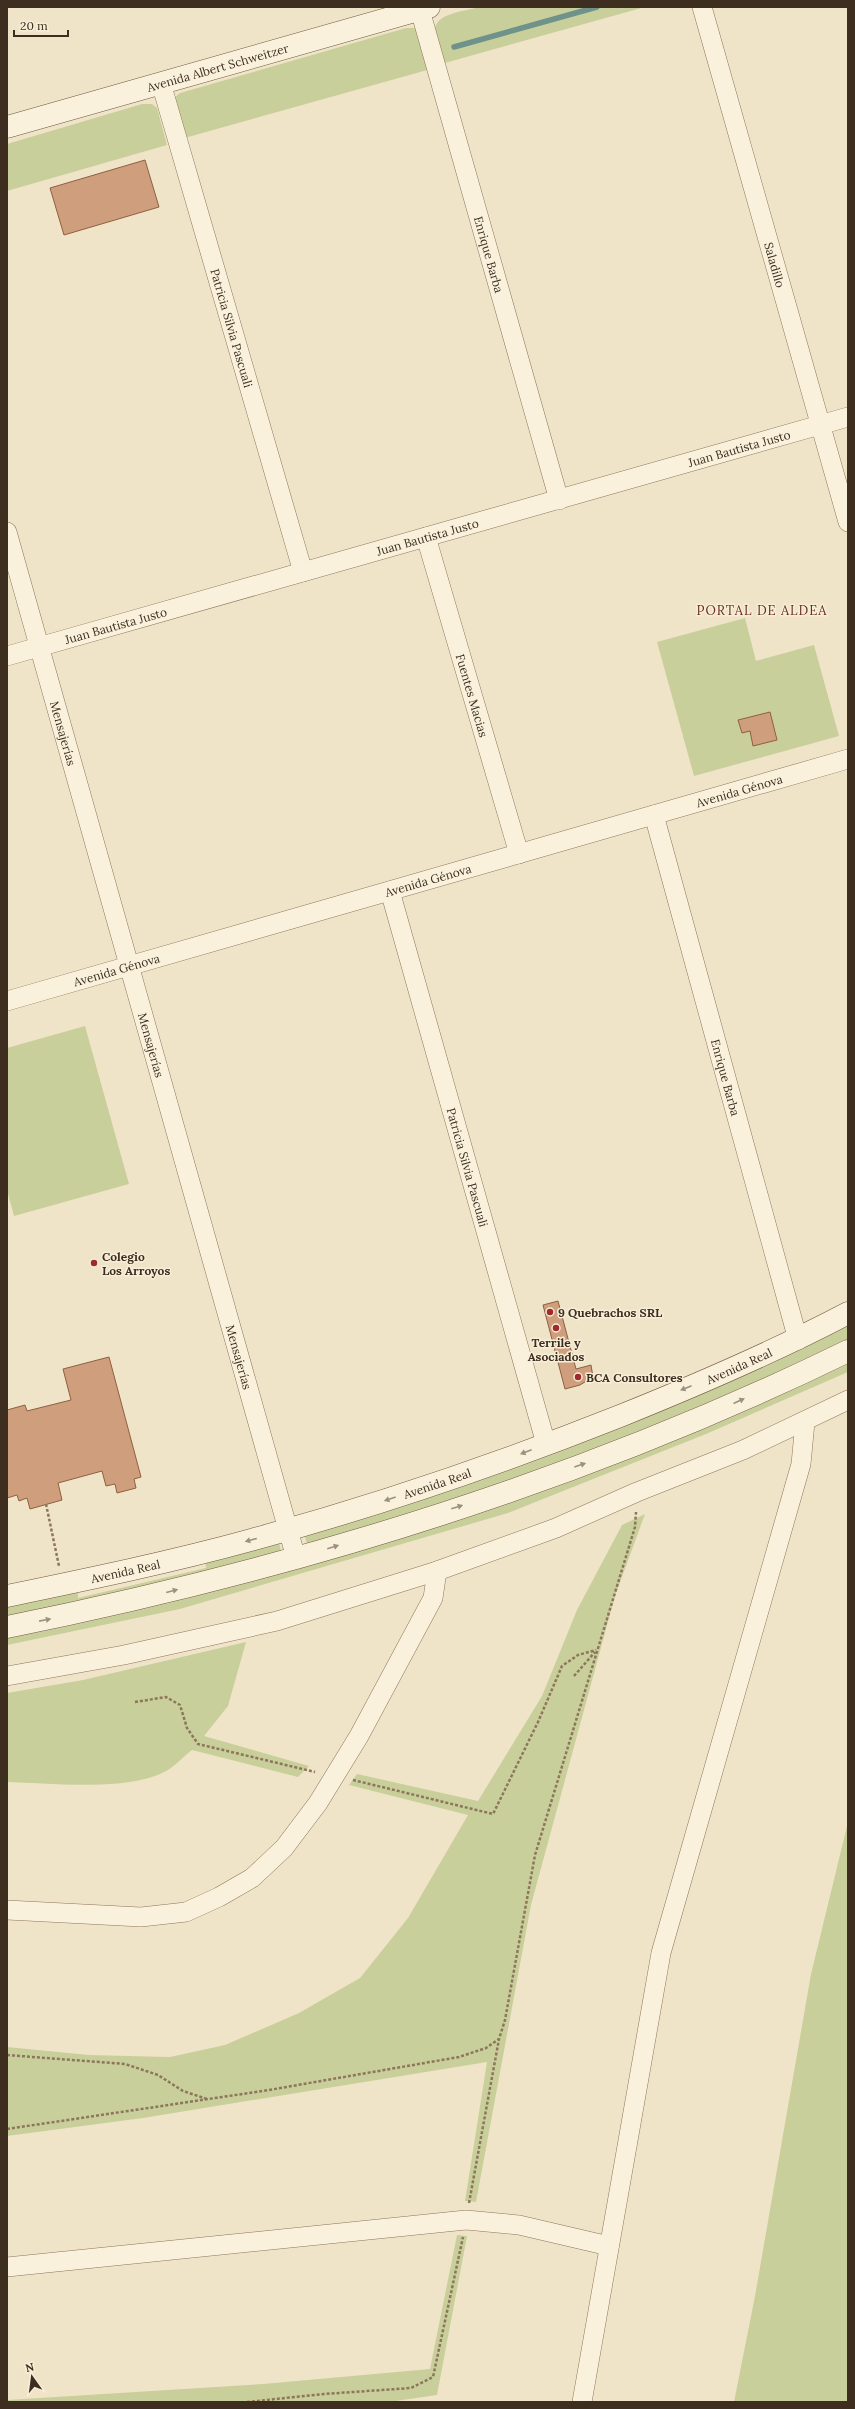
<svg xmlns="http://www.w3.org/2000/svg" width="855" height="2409" viewBox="0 0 855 2409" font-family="Lora,serif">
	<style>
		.green { fill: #c9cf9b }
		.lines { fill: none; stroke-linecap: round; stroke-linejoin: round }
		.stream { stroke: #6f938a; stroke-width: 5.5 }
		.building { fill: #cf9f7d; stroke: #8d5f41 }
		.street-casing { stroke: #8d765c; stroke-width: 20 }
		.secondary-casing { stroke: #6f573f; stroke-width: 23 }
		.path { stroke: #8d765c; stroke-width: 2.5; stroke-dasharray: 3 2; stroke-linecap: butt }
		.street { stroke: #faf1dc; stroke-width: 19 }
		.secondary { stroke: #faf1dc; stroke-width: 22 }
		.oneway { fill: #9c907e }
		.poi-dot { fill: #9e2a2b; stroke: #f7eed8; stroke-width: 1.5 }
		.labels { text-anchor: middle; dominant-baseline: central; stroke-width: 3; stroke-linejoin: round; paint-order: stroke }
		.street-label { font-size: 12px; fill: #3d2e20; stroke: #f7eed8 }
		.poi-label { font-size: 12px; font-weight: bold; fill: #3d2e20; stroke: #f7eed8; text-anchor: start }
		.neighbourhood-label { font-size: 13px; letter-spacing: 1px; fill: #6b2e1e; stroke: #f7eed8 }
	</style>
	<rect width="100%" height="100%" fill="#f0e4c8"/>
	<path class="green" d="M 479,7 L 645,7 L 445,63 C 442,54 435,40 435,30 C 435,13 466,11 479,7 Z
		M 406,28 L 416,28 L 431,69 L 181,139 L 174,98 L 180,93 Z
		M 142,104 L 152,104 L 157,108 L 167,145 L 7,191 L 7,144 Z
		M 745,618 L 756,661 L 814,645 L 839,736 L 694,776 L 657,642 Z
		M 85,1026 L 129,1184 L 14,1216 L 7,1190 L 7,1048 Z
		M 848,1323 L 848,1345 L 573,1464 L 307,1545 L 305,1536 Z
		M 848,1351 L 848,1372 L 706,1434 L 508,1513 L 180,1609 L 7,1645 L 7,1627 L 430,1516 Z
		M 645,1514 L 615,1596 L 531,1905 L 476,2202 L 465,2201 L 487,2062 L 143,2118 L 7,2136 L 7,2047 L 89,2055 L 170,2057 L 225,2045 L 299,2013 L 360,1978 L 408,1918 L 468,1815 L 349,1785 L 357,1774 L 478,1801 L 542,1696 L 577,1610 L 622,1525 Z
		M 279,1542 L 281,1551 L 278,1555 L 7,1620 L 7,1602 L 78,1588 L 78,1598 L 206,1568 L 205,1558 Z
		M 246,1642 L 228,1706 L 204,1736 L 309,1766 L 298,1777 L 192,1750 C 185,1755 178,1763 171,1768 C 136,1793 50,1783 7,1782 L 7,1693 L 83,1680 Z
		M 848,1822 L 848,2402 L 734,2402 L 755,2296 L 811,1974 Z
		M 457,2235 L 467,2236 L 437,2395 L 389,2402 L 7,2402 L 7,2400 L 263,2384 L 430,2369 Z"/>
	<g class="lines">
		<path class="stream" d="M 454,47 L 597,7"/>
	</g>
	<path class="building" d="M 145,160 L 159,207 L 64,235 L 50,188 Z
		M 770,712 L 777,740 L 753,746 L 750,731 L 742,733 L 738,720 Z
		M 558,1301 L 576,1369 L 591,1365 L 593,1377 L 580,1385 L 565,1389 L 543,1305 Z
		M 109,1357 L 141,1477 L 134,1479 L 136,1488 L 117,1493 L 115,1484 L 106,1486 L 102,1471 L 58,1483 L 62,1500 L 30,1509 L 27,1498 L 19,1501 L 17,1495 L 7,1498 L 7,1410 L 25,1405 L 27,1411 L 71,1400 L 63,1369 Z"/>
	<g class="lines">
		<g class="street-casing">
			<g id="street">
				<path id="s1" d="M 702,7 L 848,522"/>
				<path id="s2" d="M 420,10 L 559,500"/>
				<path id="s3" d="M 161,83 L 303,572"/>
				<path id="s4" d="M 7,532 L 296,1558"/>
				<path id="s5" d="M 426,537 L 519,854"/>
				<path id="s6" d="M 7,656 L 848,417"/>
				<path id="s7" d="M 654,815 L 798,1340"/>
				<path id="s8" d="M 390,891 L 546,1444"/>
				<path id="s9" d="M 7,1001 L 848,759"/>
				<path d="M 7,1676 L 124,1655 L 277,1621 L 437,1571 L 556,1528 L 637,1492 L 743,1450 L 848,1400"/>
				<path d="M 7,1910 L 141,1917 L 186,1912 L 219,1897 L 252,1878 L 284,1848 L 318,1803 L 359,1736 L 433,1598 L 437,1571"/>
				<path d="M 7,2267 L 466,2220 L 519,2225 L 609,2246"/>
				<path d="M 582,2402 L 661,1953 L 801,1464 L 805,1422"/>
			</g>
		</g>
		<g class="secondary-casing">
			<g id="secondary">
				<path id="s10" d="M 7,127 L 429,7"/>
				<path id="s11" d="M 7,1596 C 89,1579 171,1562 251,1540 C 376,1506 499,1464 620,1416 C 697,1385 774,1352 848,1313"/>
				<path d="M 7,1627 C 295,1569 584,1480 848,1351"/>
			</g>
		</g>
		<path class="path" d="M 46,1504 L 59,1566
			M 574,1676 L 595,1652
			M 135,1702 L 166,1697 L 180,1705 L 187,1728 L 198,1744 L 315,1772
			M 353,1780 L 493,1814 L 538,1722 L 562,1666 L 578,1655 L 596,1650
			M 7,2055 L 125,2064 L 158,2075 L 183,2091 L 207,2099
			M 7,2129 L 269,2090 L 459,2057 L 486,2048 L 499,2039 L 505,2020 L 535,1855 L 635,1527 L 636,1512
			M 469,2203 L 499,2039
			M 247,2402 L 324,2394 L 411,2388 L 433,2377 L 463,2237"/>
		<use href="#street" class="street"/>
		<use href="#secondary" class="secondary"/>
	</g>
	<defs><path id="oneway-solid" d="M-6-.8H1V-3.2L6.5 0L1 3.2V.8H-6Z"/></defs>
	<g class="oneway">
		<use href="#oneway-solid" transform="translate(686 1388) rotate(157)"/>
		<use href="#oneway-solid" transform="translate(739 1401) rotate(-24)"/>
		<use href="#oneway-solid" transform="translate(526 1452) rotate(159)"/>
		<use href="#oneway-solid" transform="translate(580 1465) rotate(-19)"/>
		<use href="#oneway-solid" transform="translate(390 1499) rotate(161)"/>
		<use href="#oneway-solid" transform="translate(457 1507) rotate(-18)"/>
		<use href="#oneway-solid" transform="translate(251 1540) rotate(165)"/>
		<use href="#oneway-solid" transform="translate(333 1547) rotate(-17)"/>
		<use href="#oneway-solid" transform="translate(172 1591) rotate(-15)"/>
		<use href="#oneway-solid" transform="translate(45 1620) rotate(-11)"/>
	</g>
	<g class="poi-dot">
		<circle cx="94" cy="1263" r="4"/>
		<circle cx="550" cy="1312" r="4"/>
		<circle cx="556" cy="1328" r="4"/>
		<circle cx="578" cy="1377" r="4"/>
	</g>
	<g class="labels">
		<g class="street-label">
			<text stroke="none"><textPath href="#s10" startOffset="219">Avenida Albert Schweitzer</textPath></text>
			<text stroke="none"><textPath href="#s2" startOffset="254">Enrique Barba</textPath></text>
			<text stroke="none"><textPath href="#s1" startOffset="268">Saladillo</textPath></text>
			<text stroke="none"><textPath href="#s3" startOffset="255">Patricia Silvia Pascuali</textPath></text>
			<text stroke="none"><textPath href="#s6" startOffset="761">Juan Bautista Justo</textPath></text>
			<text stroke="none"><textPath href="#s6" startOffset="437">Juan Bautista Justo</textPath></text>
			<text stroke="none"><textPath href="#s6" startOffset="113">Juan Bautista Justo</textPath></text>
			<text stroke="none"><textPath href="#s5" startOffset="165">Fuentes Macias</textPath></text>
			<text stroke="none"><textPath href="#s4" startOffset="209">Mensajerías</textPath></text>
			<text stroke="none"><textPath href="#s9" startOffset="762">Avenida Génova</textPath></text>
			<text stroke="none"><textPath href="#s9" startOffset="438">Avenida Génova</textPath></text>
			<text stroke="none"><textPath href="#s9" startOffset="114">Avenida Génova</textPath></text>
			<text stroke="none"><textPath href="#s4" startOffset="533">Mensajerías</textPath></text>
			<text stroke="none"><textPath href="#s7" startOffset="272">Enrique Barba</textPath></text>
			<text stroke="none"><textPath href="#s8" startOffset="287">Patricia Silvia Pascuali</textPath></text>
			<text stroke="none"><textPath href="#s4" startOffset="857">Mensajerías</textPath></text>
			<text stroke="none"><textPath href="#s11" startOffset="769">Avenida Real</textPath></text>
			<text stroke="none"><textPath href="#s11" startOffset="445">Avenida Real</textPath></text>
			<text stroke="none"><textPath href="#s11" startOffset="121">Avenida Real</textPath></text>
		</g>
		<g class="poi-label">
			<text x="102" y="1256">Colegio<tspan x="102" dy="14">Los Arroyos</tspan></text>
			<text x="558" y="1312">9 Quebrachos SRL</text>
			<text x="556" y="1342" text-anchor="middle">Terrile y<tspan x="556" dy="14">Asociados</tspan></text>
			<text x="586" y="1377">BCA Consultores</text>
		</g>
		<g class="neighbourhood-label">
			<text x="762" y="610">PORTAL DE ALDEA</text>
		</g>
	</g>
	<rect width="855" height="2409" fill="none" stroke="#3d2e20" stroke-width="16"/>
	<g transform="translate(32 2377) rotate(346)" stroke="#f7eed8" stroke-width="3" paint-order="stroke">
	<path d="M0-3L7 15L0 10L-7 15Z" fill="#3d2e20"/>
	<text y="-6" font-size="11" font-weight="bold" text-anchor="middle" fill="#3d2e20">N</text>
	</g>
	<path d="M14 30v6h54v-6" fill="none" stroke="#3d2e20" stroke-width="2"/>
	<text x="20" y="30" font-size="12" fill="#3d2e20" stroke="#f7eed8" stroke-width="3" paint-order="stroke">20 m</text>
</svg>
